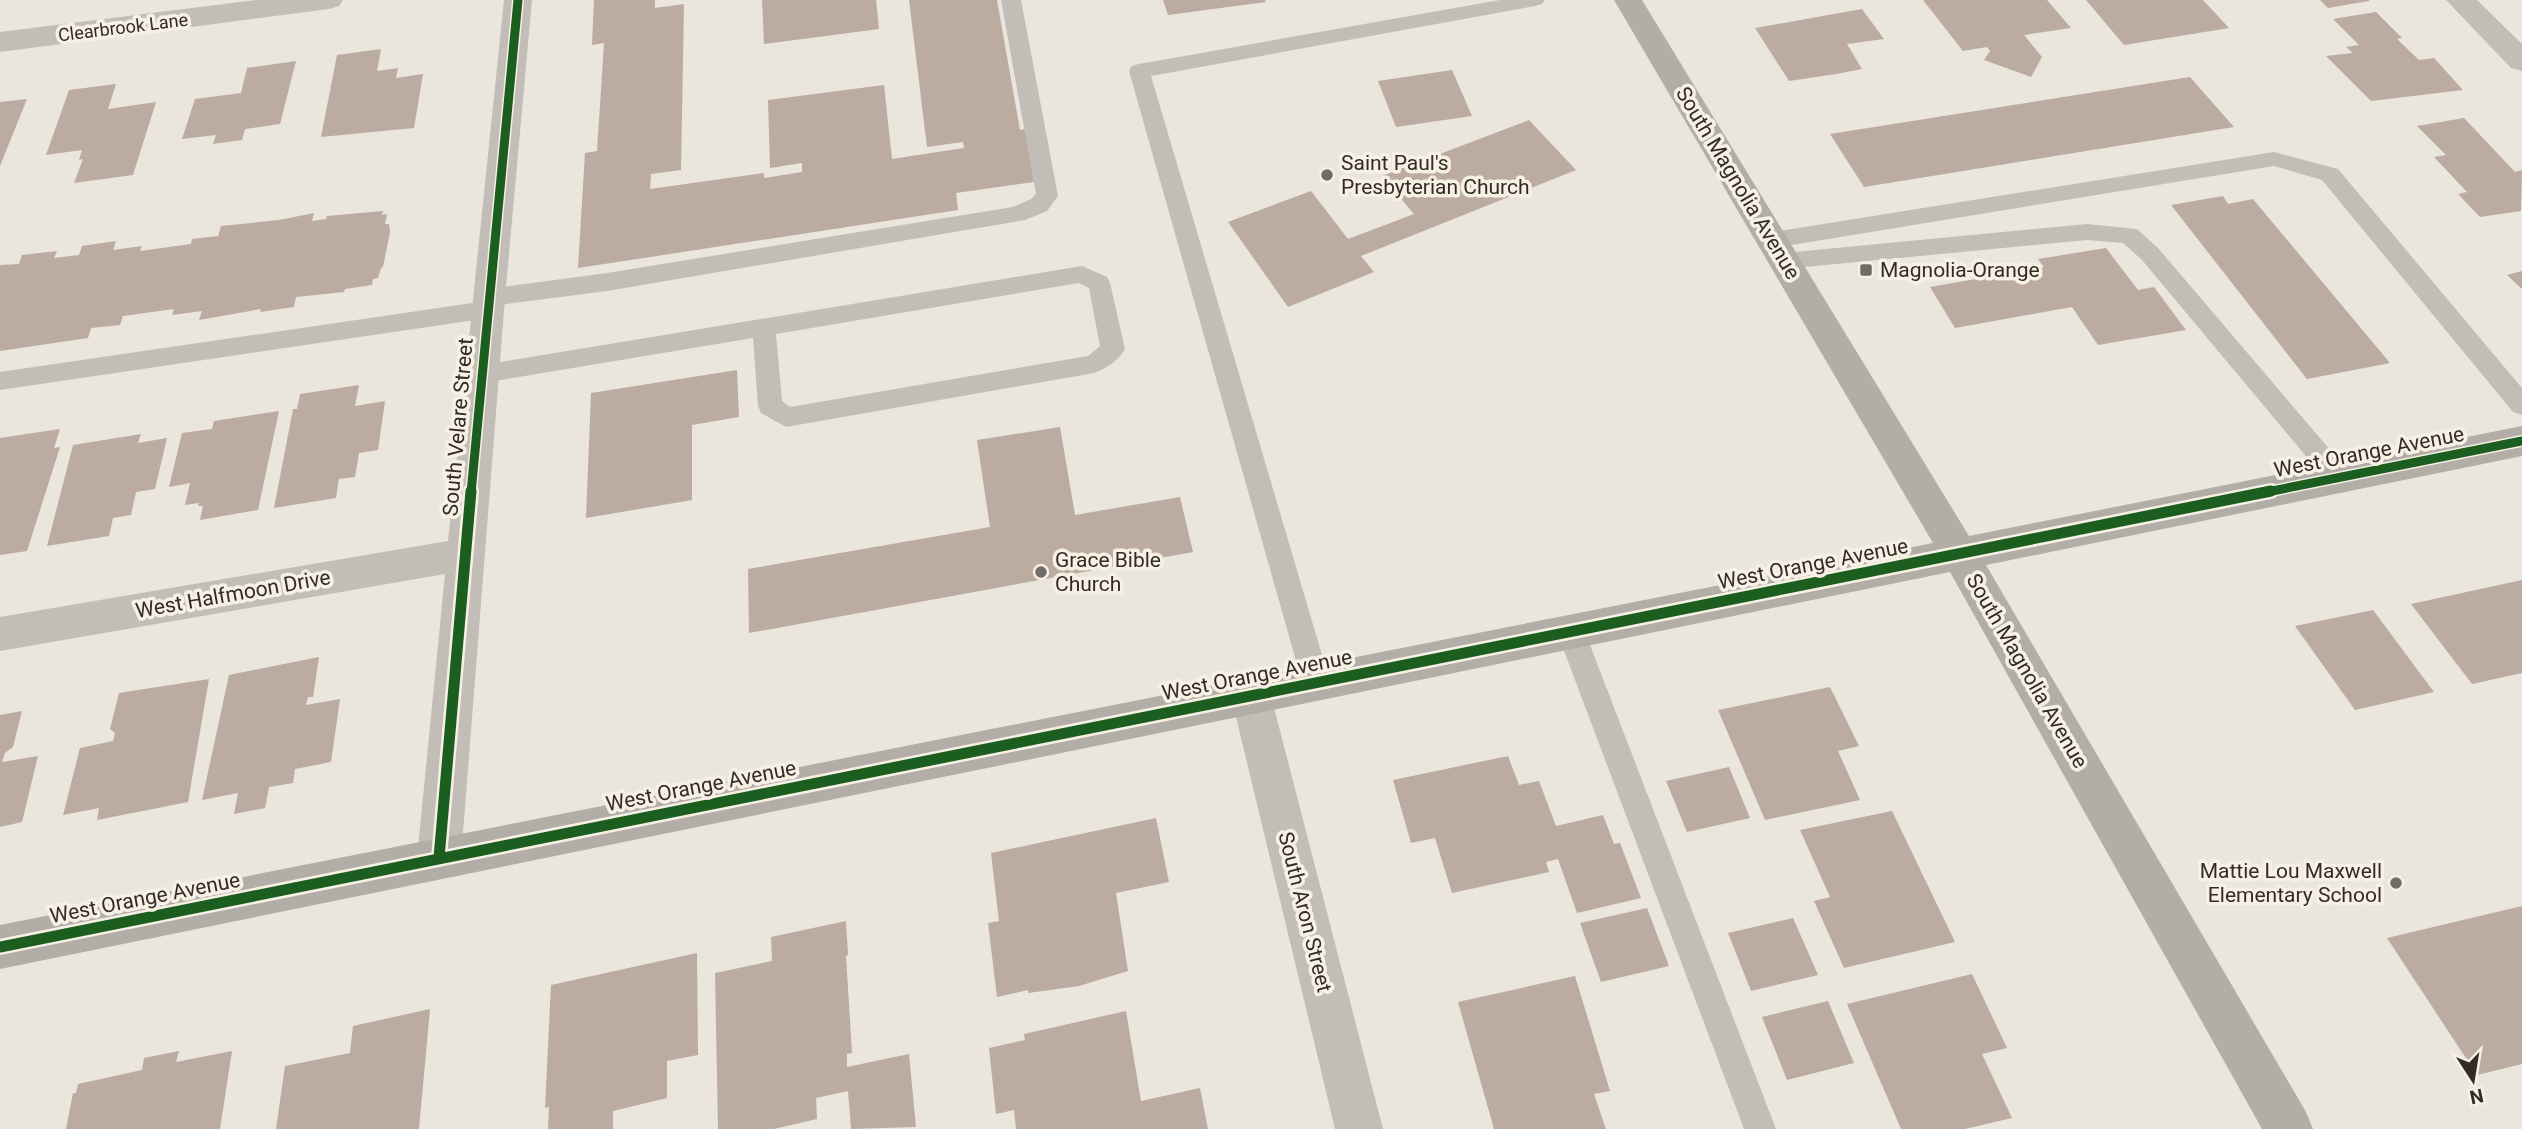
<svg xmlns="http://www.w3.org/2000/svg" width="2522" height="1129" viewBox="0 0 2522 1129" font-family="Roboto,sans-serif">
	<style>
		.building { fill: #bcaba0 }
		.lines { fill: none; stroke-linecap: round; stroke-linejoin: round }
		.lane { fill: #c2bdb7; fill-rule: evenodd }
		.street { fill: #c2bdb7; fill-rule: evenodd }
		.secondary { fill: #b3ada7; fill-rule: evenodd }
		.cycleway-far1-casing { stroke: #f7f0e4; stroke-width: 12 }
		.cycleway-casing { stroke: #f7f0e4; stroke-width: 16 }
		.cycleway-far1 { stroke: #1b5e20; stroke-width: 9 }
		.cycleway { stroke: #1b5e20; stroke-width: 11 }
		.poi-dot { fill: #726c66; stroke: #f7f0e4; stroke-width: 2.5 }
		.labels { text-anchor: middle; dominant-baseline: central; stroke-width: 7; stroke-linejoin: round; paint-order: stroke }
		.far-street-label { font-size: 18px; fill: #322b26; stroke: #f7f0e4 }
		.poi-label { font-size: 21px; fill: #322b26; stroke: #f7f0e4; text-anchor: start }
		.street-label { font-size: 21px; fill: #322b26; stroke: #f7f0e4 }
	</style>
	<rect width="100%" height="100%" fill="#eae5dd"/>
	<path class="building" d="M 594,0 L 655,0 L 655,8 L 684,4 L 681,170 L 651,174 L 650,189 L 764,173 L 764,178 L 802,172 L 802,163 L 770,168 L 768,100 L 884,85 L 892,159 L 964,148 L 963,142 L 927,147 L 909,0 L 997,0 L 1020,130 L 1025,129 L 1034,182 L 956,193 L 958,210 L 578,268 L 585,153 L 597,151 L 604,43 L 592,45 Z
		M 762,0 L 876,0 L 879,29 L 764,44 Z
		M 1163,0 L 1265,0 L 1266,2 L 1168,15 Z
		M 1923,0 L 2047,0 L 2071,28 L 2024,35 L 2042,57 L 2031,77 L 1984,60 L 1990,51 L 1987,47 L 1963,51 Z
		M 2086,0 L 2203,0 L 2229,28 L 2124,45 Z
		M 2320,0 L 2369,0 L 2369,1 L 2328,8 Z
		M 1862,9 L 1884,39 L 1847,44 L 1862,69 L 1836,74 L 1789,81 L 1755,28 Z
		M 2376,12 L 2402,38 L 2397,39 L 2419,60 L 2434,58 L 2463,90 L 2371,101 L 2326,56 L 2353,53 L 2346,47 L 2359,45 L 2333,19 Z
		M 381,49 L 377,71 L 398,68 L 396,78 L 423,74 L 414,128 L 321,137 L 337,55 Z
		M 296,61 L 280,124 L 245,129 L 242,140 L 213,144 L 216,135 L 182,139 L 195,99 L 241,93 L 247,68 Z
		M 1452,70 L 1472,116 L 1396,127 L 1378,81 Z
		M 2190,77 L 2234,127 L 1864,187 L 1830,134 Z
		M 116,84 L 108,109 L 156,102 L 133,175 L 74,183 L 83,159 L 79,160 L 82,150 L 46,155 L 69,90 Z
		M 27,99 L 0,166 L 0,102 Z
		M 2464,118 L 2515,172 L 2522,170 L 2521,211 L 2480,217 L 2458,194 L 2467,192 L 2434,157 L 2446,155 L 2417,126 Z
		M 1529,120 L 1576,170 L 1361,256 L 1374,272 L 1288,307 L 1228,222 L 1311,191 L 1348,239 L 1414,214 L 1382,176 Z
		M 2223,196 L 2228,204 L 2253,199 L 2390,363 L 2307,379 L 2171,205 Z
		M 383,211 L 382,215 L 387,214 L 385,224 L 389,224 L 390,232 L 383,267 L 381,268 L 378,278 L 373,279 L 372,285 L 345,289 L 344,292 L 296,297 L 294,307 L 260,312 L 261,309 L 199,320 L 202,311 L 172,315 L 174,309 L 123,316 L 120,325 L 91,328 L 88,338 L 0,351 L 0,265 L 19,264 L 22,255 L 57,251 L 54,258 L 79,255 L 82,246 L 116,241 L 113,250 L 142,246 L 140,251 L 191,244 L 192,239 L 218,236 L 221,226 L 279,220 L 314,213 L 312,221 L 326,219 L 327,216 Z
		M 2106,248 L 2138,290 L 2154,287 L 2186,330 L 2098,345 L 2072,307 L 1955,328 L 1930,287 L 2044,267 L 2038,259 Z
		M 2522,271 L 2522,289 L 2507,275 Z
		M 737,370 L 739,417 L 692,425 L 692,500 L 586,518 L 591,393 Z
		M 359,385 L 355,406 L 385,401 L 378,450 L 359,453 L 355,477 L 339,479 L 336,498 L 274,508 L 293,409 L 297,409 L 300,394 Z
		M 279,411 L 258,510 L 200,520 L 203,506 L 198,506 L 199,503 L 185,505 L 190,483 L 169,487 L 182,433 L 212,429 L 214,421 Z
		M 1060,427 L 1075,515 L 1180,497 L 1193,552 L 749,633 L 748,569 L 990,527 L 977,440 Z
		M 60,429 L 54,448 L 60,447 L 27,551 L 0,555 L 0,438 Z
		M 141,434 L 138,443 L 167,438 L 155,489 L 136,492 L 131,515 L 113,518 L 109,536 L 47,546 L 73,445 Z
		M 2522,580 L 2522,673 L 2472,684 L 2411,604 Z
		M 2373,610 L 2434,692 L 2355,710 L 2295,626 Z
		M 319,657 L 313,697 L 308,697 L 306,705 L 340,699 L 331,762 L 295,769 L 293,783 L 269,787 L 265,808 L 234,814 L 238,793 L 202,800 L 229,675 Z
		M 209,679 L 188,802 L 97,820 L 99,808 L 63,815 L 80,748 L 113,741 L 115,733 L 110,729 L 119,693 Z
		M 1830,687 L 1859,746 L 1838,751 L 1860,800 L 1765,820 L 1718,710 Z
		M 22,711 L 13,747 L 5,753 L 2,762 L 38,756 L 22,822 L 0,827 L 0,715 Z
		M 1508,756 L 1519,785 L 1539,781 L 1556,826 L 1603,815 L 1614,844 L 1620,843 L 1641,898 L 1577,913 L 1558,859 L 1546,862 L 1549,872 L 1452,893 L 1435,838 L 1411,843 L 1393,780 Z
		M 1729,767 L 1750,818 L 1687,832 L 1666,781 Z
		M 1892,811 L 1955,942 L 1844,968 L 1814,901 L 1830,897 L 1800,830 Z
		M 1156,818 L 1169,882 L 1116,893 L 1128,971 L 1079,986 L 1028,993 L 1028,990 L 997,997 L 988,923 L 999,921 L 991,853 Z
		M 2522,906 L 2522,1064 L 2477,1075 L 2387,938 Z
		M 1647,908 L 1669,966 L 1601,982 L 1580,923 Z
		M 1793,918 L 1818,975 L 1751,991 L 1728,933 Z
		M 846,921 L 848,955 L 846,956 L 852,1053 L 847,1054 L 847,1067 L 909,1054 L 916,1127 L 851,1129 L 848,1091 L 816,1098 L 817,1119 L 774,1129 L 718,1129 L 715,973 L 772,961 L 771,937 Z
		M 697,953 L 698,1055 L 667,1061 L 667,1098 L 613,1111 L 613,1129 L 548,1129 L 549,1107 L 545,1108 L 551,985 Z
		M 1972,974 L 2007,1048 L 1982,1054 L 2012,1118 L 1965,1129 L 1901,1129 L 1847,1004 Z
		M 1575,976 L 1610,1091 L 1594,1094 L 1606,1129 L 1494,1129 L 1458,1002 Z
		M 1828,1001 L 1854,1063 L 1787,1080 L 1762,1017 Z
		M 430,1009 L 419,1129 L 276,1129 L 285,1066 L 350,1053 L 353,1026 Z
		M 1126,1011 L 1141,1101 L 1200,1088 L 1208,1129 L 1016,1129 L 1014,1110 L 996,1114 L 989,1048 L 1025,1040 L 1024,1034 Z
		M 179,1051 L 176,1062 L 232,1051 L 220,1129 L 66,1129 L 73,1093 L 76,1093 L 78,1084 L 142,1070 L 144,1058 Z"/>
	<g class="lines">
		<path class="lane" d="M 1001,0 L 1021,0 L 1058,196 L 1047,211 L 1025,220 L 607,291 L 499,305 L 501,309 L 497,315 L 489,318 L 0,390 L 0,372 L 479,302 L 476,298 L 480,292 L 488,289 L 607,273 L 1013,207 L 1031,199 L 1036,194 Z
			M 1500,0 L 1545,0 L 1542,4 L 1535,6 L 1151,76 L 1330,682 L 1326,691 L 1316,694 L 1306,691 L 1302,682 L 1129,71 L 1132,66 L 1139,64 Z
			M 2274,152 L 2338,169 L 2522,388 L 2522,415 L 2513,412 L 2322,180 L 2274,166 L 1773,248 L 1765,246 L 1762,240 L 1765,234 L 1773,232 Z
			M 2087,224 L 2137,229 L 2158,248 L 2348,471 L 2352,478 L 2348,485 L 2339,488 L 2330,485 L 2142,260 L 2123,243 L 2087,240 L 1784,269 L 1776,267 L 1773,261 L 1776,255 L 1784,253 Z
			M 1082,266 L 1107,277 L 1110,283 L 1125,349 C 1119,360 1106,369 1094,373 L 786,427 L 761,413 L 758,406 L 753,338 L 483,383 L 475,381 L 471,374 L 475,367 L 483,365 ZM 1079,283 L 1089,288 L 1100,346 L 1088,356 L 790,407 L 782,401 L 776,334 Z
			M 1571,620 L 1581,624 L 1585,632 L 1776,1129 L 1744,1129 L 1557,632 L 1561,624 Z"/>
		<path class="street" d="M 257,0 L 343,0 L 339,6 L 329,9 L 0,52 L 0,32 Z
			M 504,0 L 532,0 L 505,298 L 461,858 L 454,873 L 439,879 L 424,873 L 417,858 L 445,574 L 0,651 L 0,617 L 448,541 Z
			M 2446,0 L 2477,0 L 2522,44 L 2522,71 L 2511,68 Z
			M 1251,678 L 1265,683 L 1271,696 L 1383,1129 L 1335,1129 L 1231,696 L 1237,683 Z"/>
		<path class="secondary" d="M 1614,0 L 1642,0 L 1969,536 L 2522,426 L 2522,456 L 1986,565 L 2306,1112 L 2313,1129 L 2262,1129 L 1950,572 L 0,969 L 0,925 L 1933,543 Z"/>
		<g class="cycleway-far1-casing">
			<path id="cycleway-far1" d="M 471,493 L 518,0
				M 2262,493 L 2522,441"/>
		</g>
		<g class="cycleway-casing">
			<path id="cycleway" d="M 439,858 L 471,491
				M 0,947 L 2271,491"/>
		</g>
		<use href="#cycleway-far1" class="cycleway-far1"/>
		<use href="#cycleway" class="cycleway"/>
	</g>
	<g class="poi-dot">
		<circle cx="1327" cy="175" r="7"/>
		<rect x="1859" y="263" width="14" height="14" rx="3.5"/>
		<circle cx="1041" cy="572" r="7"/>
		<circle cx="2396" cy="883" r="7"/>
	</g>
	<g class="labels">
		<g class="far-street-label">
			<text transform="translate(123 27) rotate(-7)">Clearbrook Lane</text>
		</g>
		<g class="poi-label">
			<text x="1341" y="163">Saint Paul's<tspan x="1341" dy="24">Presbyterian Church</tspan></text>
			<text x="1880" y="270">Magnolia-Orange</text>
			<text x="1055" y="560">Grace Bible<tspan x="1055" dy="24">Church</tspan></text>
			<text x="2382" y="871" text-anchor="end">Mattie Lou Maxwell<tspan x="2382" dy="24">Elementary School</tspan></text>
		</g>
		<g class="street-label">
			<text transform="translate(1738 183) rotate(59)">South Magnolia Avenue</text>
			<text transform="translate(458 427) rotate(-85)">South Velare Street</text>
			<text transform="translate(2369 452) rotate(-11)">West Orange Avenue</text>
			<text transform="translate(1813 564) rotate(-11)">West Orange Avenue</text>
			<text transform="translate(233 594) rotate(-10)">West Halfmoon Drive</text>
			<text transform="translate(2027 671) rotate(60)">South Magnolia Avenue</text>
			<text transform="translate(1257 675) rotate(-11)">West Orange Avenue</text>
			<text transform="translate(701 786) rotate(-11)">West Orange Avenue</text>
			<text transform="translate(145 898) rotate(-11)">West Orange Avenue</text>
			<text transform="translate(1305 912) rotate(76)">South Aron Street</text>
		</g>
	</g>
	<g transform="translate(2473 1080) rotate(168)" stroke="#f7f0e4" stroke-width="5" paint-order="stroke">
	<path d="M0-5L12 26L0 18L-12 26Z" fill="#322b26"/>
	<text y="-10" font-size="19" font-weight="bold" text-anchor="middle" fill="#322b26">N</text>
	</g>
</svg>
